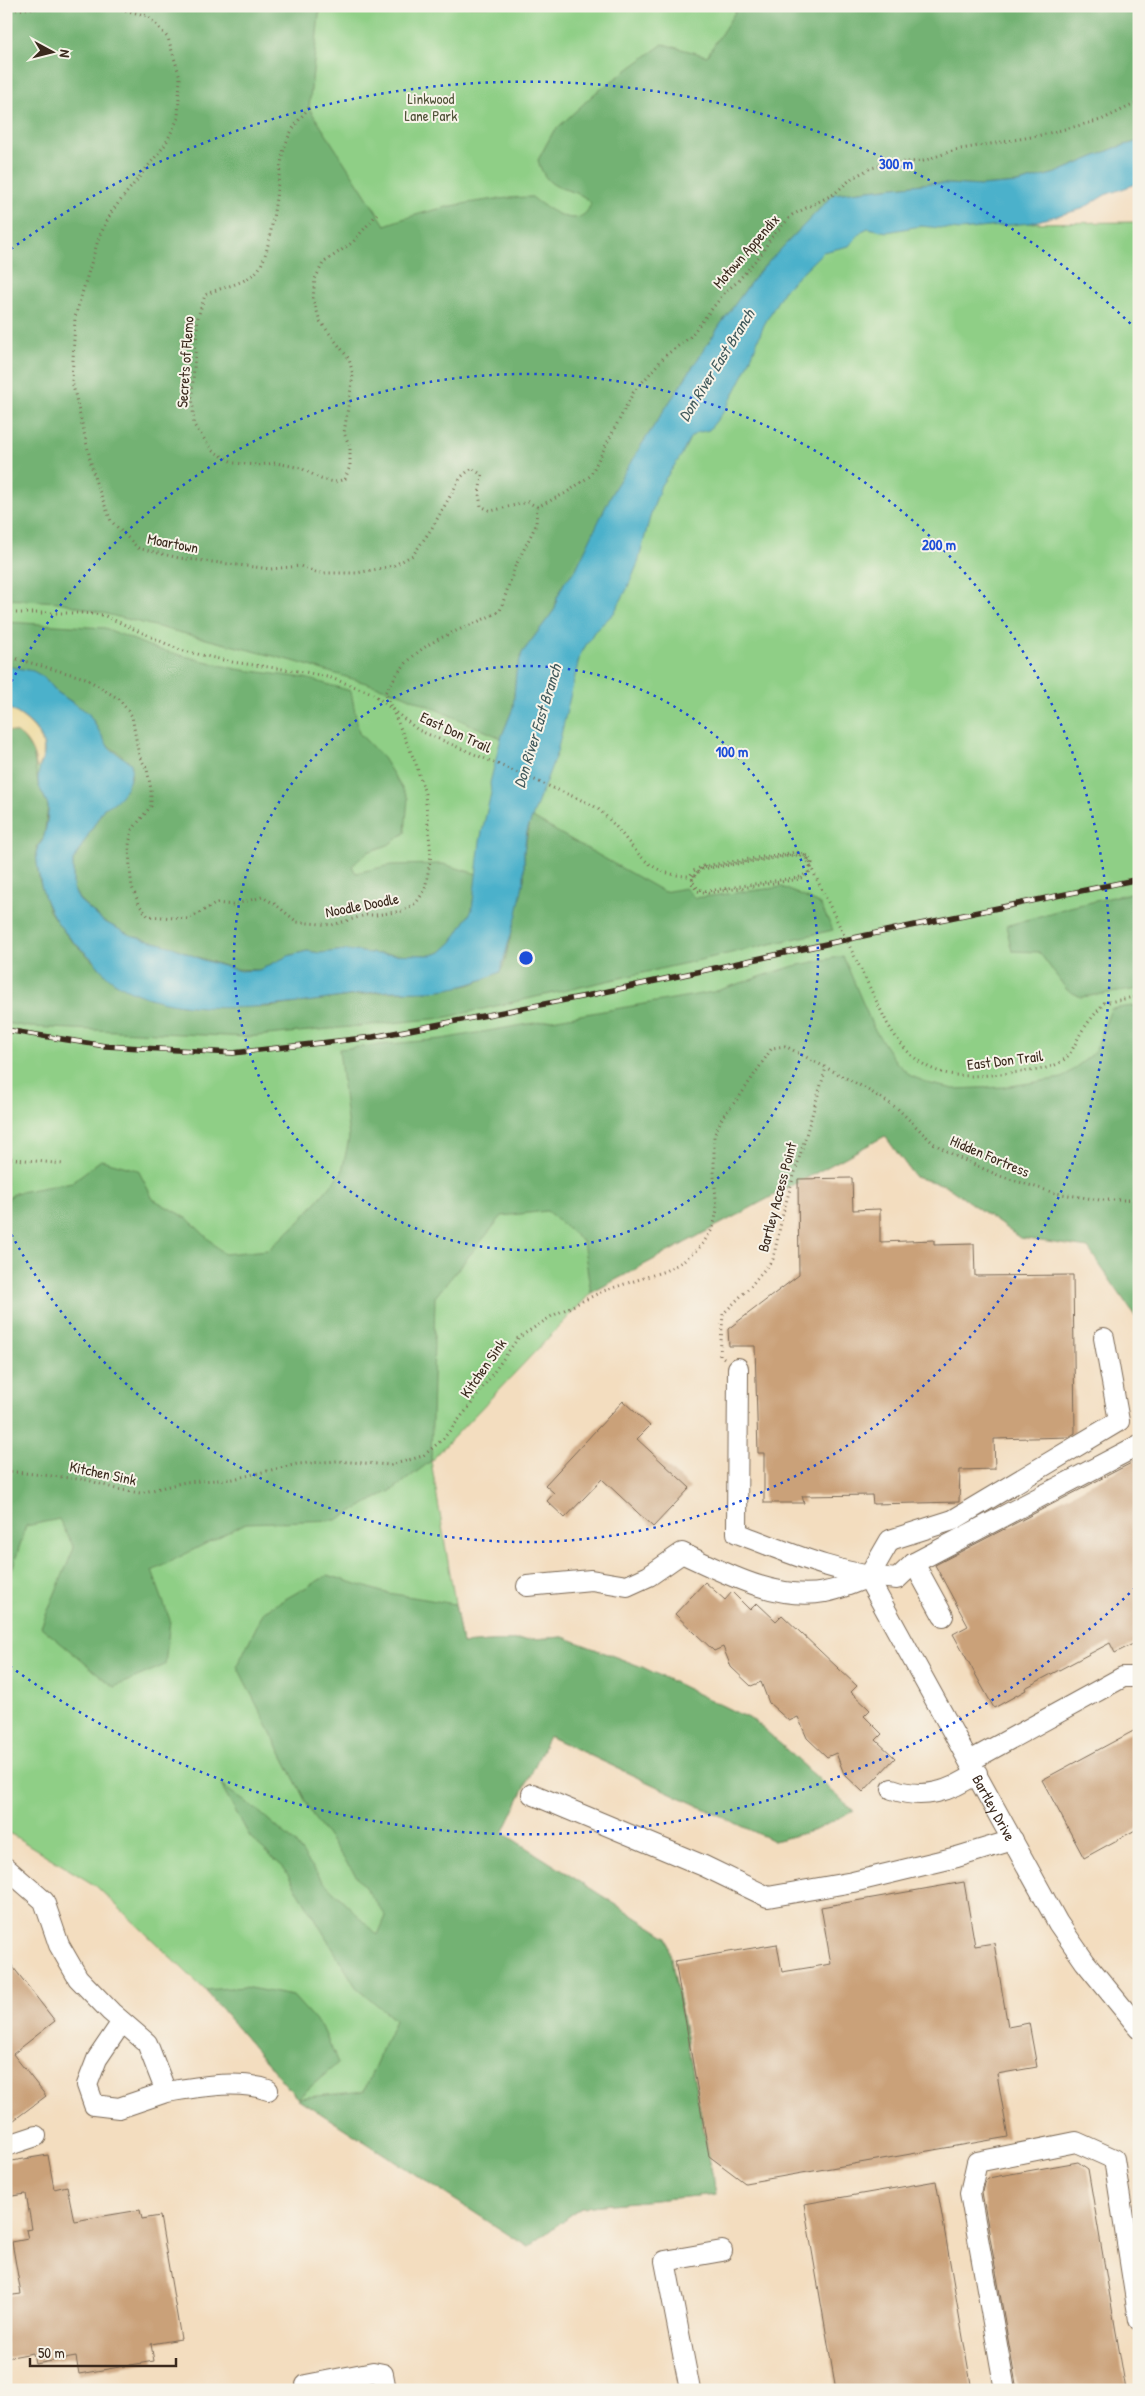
<svg xmlns="http://www.w3.org/2000/svg" width="1145" height="2396" viewBox="0 0 1145 2396" font-family="'Patrick Hand',sans-serif">
	<style>
		.green { fill: #8fcf86; stroke: #657c52 }
		.forest { fill: #73b273; stroke: #576e48 }
		.sand { fill: #eeda9e; stroke: #94825e }
		.water { fill: #4cb1cb; stroke: #446e74 }
		.building { fill: #caa179 }
		.lines { fill: none; stroke-linecap: round; stroke-linejoin: round }
		.minor-casing { stroke: #7b6956; stroke-width: 22 }
		.path { stroke: #7b6956; stroke-width: 3; stroke-dasharray: 1 4; stroke-linecap: butt }
		.minor { stroke: #fff; stroke-width: 20 }
		.rail-casing { stroke: #3b2a1e; stroke-width: 5.5 }
		.rail { stroke: #f7f3e8; stroke-width: 4; stroke-dasharray: 11; stroke-linecap: butt }
		.path-bridge { stroke: #7b6956; stroke-width: 3; stroke-dasharray: 1 4; stroke-linecap: butt }
		.ring { fill: none; stroke: #1d4ed8; stroke-width: 2.5; stroke-dasharray: 2.5 5 }
		.labels { text-anchor: middle; dominant-baseline: central; stroke-width: 4; stroke-linejoin: round; paint-order: stroke }
		.park-label { font-size: 15px; fill: #505338; stroke: #f7f3e8 }
		.street-label { font-size: 15px; fill: #3b2a1e; stroke: #f7f3e8 }
		.water-label { font-size: 16px; font-style: italic; fill: #41595b; stroke: #f7f3e8 }
		.centre { fill: #1d4ed8; stroke: #f7f3e8; stroke-width: 2.5 }
		.ring-label { font-size: 15px; text-anchor: middle; font-weight: bold; fill: #1d4ed8; stroke: #f7f3e8; stroke-width: 4; stroke-linejoin: round; paint-order: stroke }
	</style>
	<rect width="100%" height="100%" fill="#f7f3e8"/>
	<filter id="ink" filterUnits="userSpaceOnUse"><feTurbulence type="fractalNoise" baseFrequency=".02" numOctaves="2"/><feDisplacementMap in="SourceGraphic" scale="10" xChannelSelector="R" yChannelSelector="G"/><feConvolveMatrix kernelMatrix="1 2 1 2 8 2 1 2 1" color-interpolation-filters="sRGB"/></filter>
	<filter id="wash" filterUnits="userSpaceOnUse"><feTurbulence type="fractalNoise" baseFrequency=".0096" numOctaves="4" result="noise"/><feDisplacementMap in="SourceGraphic" scale="20" xChannelSelector="R" yChannelSelector="G"/><feGaussianBlur stdDeviation="1.12" result="paint"/><feColorMatrix in="noise" values="0 0 0 0 0 0 0 0 0 0 0 0 0 0 0 0 0 1.4 0 .05"/><feComposite in="paint" operator="in"/></filter>
	<g filter="url(#wash)">
		<rect width="100%" height="100%" fill="#f3ddbf"/>
		<path class="green" d="M 6,6 L 828,6 L 1016,223 L 1139,222 L 1139,1234 L 1020,1238 L 945,1185 L 915,1177 L 885,1136 L 591,1293 L 431,1461 L 462,1644 L 563,1637 L 642,1667 L 756,1722 L 854,1811 L 815,1830 L 774,1841 L 548,1736 L 503,1833 L 667,1937 L 716,2194 L 581,2207 L 528,2247 L 297,2098 L 205,1990 L 96,1886 L 6,1831 Z"/>
		<path class="forest" d="M 6,6 L 320,6 L 309,108 L 385,225 C 432,208 481,198 532,197 C 547,209 581,234 591,203 C 573,183 548,198 538,160 L 553,132 L 594,94 L 663,44 L 707,56 L 737,9 L 734,6 L 828,6 L 831,9 L 836,6 L 1139,6 L 1139,141 L 1115,148 L 1056,173 L 1018,183 L 981,186 L 931,183 L 834,194 L 756,275 L 720,325 L 642,444 L 576,569 L 564,583 L 557,598 L 555,609 L 522,653 L 516,673 L 513,708 L 501,738 L 399,693 L 293,661 L 59,602 L 6,599 Z
			M 6,622 L 105,628 L 156,649 L 236,669 L 305,678 L 351,691 L 359,733 L 383,758 L 408,798 L 405,833 L 388,845 L 368,852 L 352,866 L 356,873 L 391,865 L 443,864 L 477,874 L 472,910 L 452,943 L 441,952 L 432,955 L 378,954 L 346,950 L 320,953 L 307,951 L 288,956 L 259,970 L 234,969 L 130,935 L 103,921 L 79,899 L 73,888 L 73,861 L 104,808 L 121,794 L 132,776 L 121,754 L 105,744 L 93,720 L 84,710 L 57,692 L 44,677 L 6,666 Z
			M 6,731 L 17,732 L 22,736 L 33,752 L 38,783 L 48,806 L 44,837 L 37,847 L 36,853 L 39,879 L 49,911 L 68,937 L 114,982 L 150,998 L 182,1005 L 268,1007 L 381,992 L 429,991 L 470,985 L 500,972 L 504,965 L 524,879 L 524,851 L 531,817 L 664,892 L 685,888 L 695,898 L 782,887 L 820,904 L 833,930 L 443,1018 L 247,1037 L 29,1027 L 6,1023 Z
			M 1139,891 L 1139,989 L 1081,997 L 1067,990 L 1039,952 L 1012,951 L 1006,926 L 1070,907 Z
			M 843,956 L 873,1027 L 896,1062 L 911,1076 L 931,1084 L 954,1089 L 1004,1087 L 1062,1078 L 1094,1053 L 1111,1009 L 1139,1005 L 1139,1322 L 1088,1248 L 1020,1238 L 945,1185 L 915,1177 L 885,1136 L 591,1293 L 583,1242 L 547,1211 L 502,1216 L 435,1297 L 431,1461 L 394,1489 L 336,1520 L 246,1523 L 152,1571 L 170,1620 L 165,1665 L 114,1687 L 41,1627 L 74,1548 L 59,1519 L 26,1526 L 6,1589 L 6,1200 L 15,1193 L 72,1182 L 101,1160 L 138,1170 L 153,1199 L 188,1219 L 224,1254 L 268,1250 L 300,1221 L 342,1172 L 349,1138 L 339,1049 L 442,1039 L 713,992 L 794,966 Z
			M 328,1575 L 382,1592 L 455,1604 L 462,1644 L 563,1637 L 642,1667 L 756,1722 L 854,1811 L 815,1830 L 774,1841 L 549,1736 L 503,1833 L 667,1937 L 716,2194 L 581,2207 L 528,2247 L 297,2098 L 205,1990 L 244,1987 L 293,1996 L 323,2029 L 338,2063 L 298,2098 L 364,2091 L 395,2020 L 356,1987 L 284,1868 L 250,1837 L 221,1785 L 257,1810 L 294,1842 L 323,1881 L 378,1935 L 386,1916 L 314,1818 L 237,1666 L 264,1611 Z"/>
		<path class="sand" d="M 6,707 C 29,718 56,743 37,769 C 35,753 26,730 6,731 Z"/>
		<path class="water" d="M 1139,141 L 1139,183 L 1105,195 L 1082,209 L 1030,223 L 960,230 L 920,226 L 887,232 L 868,228 L 862,231 L 849,246 L 823,252 L 784,290 L 764,325 L 746,370 L 726,409 L 709,430 L 696,433 L 690,438 L 681,456 L 661,485 L 650,517 L 638,563 L 627,589 L 614,613 L 594,632 L 580,655 L 557,752 L 527,831 L 524,851 L 524,879 L 517,914 L 500,972 C 478,983 453,990 428,991 C 411,992 393,990 375,992 C 300,1003 179,1026 113,981 C 103,974 96,962 87,954 C 52,924 40,899 36,853 C 37,846 43,842 44,836 C 46,830 49,811 48,806 C 46,797 38,789 38,781 C 37,767 46,759 44,748 C 43,729 21,714 6,707 L 6,666 L 33,671 L 44,677 L 57,692 L 89,714 L 109,748 L 131,763 C 134,781 121,802 104,808 L 73,861 L 73,888 L 79,900 L 103,921 L 130,935 L 173,947 L 203,960 L 240,971 L 259,970 L 288,956 L 307,951 L 320,953 L 346,950 L 378,954 L 432,955 L 441,952 L 452,942 L 472,910 L 480,841 L 491,793 L 490,783 L 501,738 L 513,708 L 516,673 L 522,653 L 555,609 L 557,598 L 564,583 L 576,569 L 614,489 L 642,444 L 720,325 L 756,275 L 834,194 L 931,183 L 981,186 L 1018,183 L 1056,173 L 1115,148 Z"/>
		<g id="blocks">
			<path class="building" d="M 852,1178 L 853,1210 L 880,1209 L 880,1242 L 934,1240 L 934,1245 L 974,1244 L 975,1276 L 1073,1275 L 1075,1433 L 1069,1437 L 994,1439 L 995,1469 L 960,1470 L 959,1502 L 873,1504 L 872,1495 L 802,1496 L 804,1503 L 764,1503 L 764,1453 L 758,1453 L 755,1346 L 729,1346 L 728,1329 L 799,1275 L 798,1179 Z
				M 623,1401 L 650,1426 L 637,1439 L 690,1488 L 653,1527 L 602,1479 L 565,1518 L 547,1501 L 554,1493 L 545,1485 Z
				M 1139,1459 L 1139,1641 L 1115,1653 L 1110,1643 L 1025,1688 L 1026,1690 L 994,1708 L 953,1634 L 968,1626 L 935,1565 Z
				M 705,1582 L 725,1600 L 732,1592 L 750,1610 L 757,1603 L 776,1621 L 782,1615 L 857,1686 L 851,1692 L 870,1710 L 864,1716 L 882,1734 L 876,1740 L 895,1758 L 863,1792 L 844,1774 L 836,1753 L 827,1757 L 807,1738 L 798,1717 L 789,1721 L 769,1703 L 761,1682 L 751,1686 L 731,1667 L 723,1647 L 714,1651 L 675,1614 Z
				M 1139,1728 L 1139,1828 L 1084,1858 L 1042,1780 Z
				M 964,1882 L 975,1946 L 994,1943 L 1008,2027 L 1029,2023 L 1037,2067 L 997,2074 L 1008,2137 L 745,2183 L 709,2156 L 675,1961 L 777,1944 L 782,1972 L 831,1964 L 821,1907 Z
				M 6,1958 L 55,2021 L 13,2054 L 46,2096 L 6,2126 Z
				M 48,2155 L 54,2189 L 67,2186 L 74,2221 L 140,2210 L 142,2219 L 160,2216 L 181,2339 L 151,2344 L 154,2361 L 79,2374 L 76,2357 L 35,2364 L 33,2353 L 6,2358 L 6,2296 L 21,2294 L 12,2242 L 28,2239 L 26,2230 L 32,2229 L 26,2194 L 6,2197 L 6,2162 Z
				M 1078,2162 L 1088,2169 L 1126,2390 L 1017,2390 L 982,2192 L 984,2183 L 988,2178 Z
				M 936,2181 L 972,2390 L 836,2390 L 804,2204 Z"/>
		</g>
	</g>
	<g filter="url(#ink)">
		<use href="#blocks" fill-opacity="0" stroke="#7b6956" stroke-width="1"/>
		<g class="lines">
			<g class="minor-casing">
				<g id="minor">
					<path d="M 738,1368 L 737,1533 C 789,1553 842,1576 897,1579 L 914,1563"/>
					<path id="s1" d="M 868,1578 L 1058,1923 L 1085,1962 L 1139,2028"/>
					<path d="M 527,1586 L 591,1580 L 627,1586 L 649,1576 L 682,1553 C 725,1573 776,1601 825,1592 C 839,1590 854,1582 868,1578 L 890,1540 L 953,1520 L 1119,1421 L 1104,1338"/>
					<path d="M 943,1616 L 914,1563 L 1139,1445"/>
					<path d="M 970,1761 L 1123,1677 L 1139,1677"/>
					<path d="M 892,1789 C 923,1800 950,1792 977,1773"/>
					<path d="M 532,1794 L 704,1866 L 768,1897 L 853,1882 L 957,1857 L 1013,1840"/>
					<path d="M 6,1868 L 44,1901 L 59,1945 L 78,1978 L 111,2012 L 147,2043 L 166,2092 L 119,2108 L 94,2105 L 87,2085 L 97,2059 L 122,2022"/>
					<path d="M 166,2092 C 198,2087 237,2079 268,2090"/>
					<path d="M 6,2146 L 36,2136"/>
					<path d="M 306,2385 L 373,2372 L 383,2374 L 386,2390"/>
					<path d="M 690,2390 L 665,2261 L 722,2251"/>
					<path d="M 1005,2390 L 970,2193 L 977,2162 L 1076,2142 L 1114,2159 L 1139,2320"/>
				</g>
			</g>
			<path class="path" d="M 6,11 L 32,8 L 113,7 L 148,16 L 168,38 L 180,77 L 178,118 L 165,145 L 112,211 L 99,237 L 75,317 L 72,381 L 95,480 L 111,521 L 138,548 L 179,558 L 271,569 L 300,566 L 318,573 L 357,573 L 393,566 L 413,555 L 432,528 L 461,477 L 472,468 L 482,475 L 479,494 L 481,506 L 491,511 L 528,502 L 537,507 L 536,525 L 515,567 L 500,611 C 449,638 417,636 385,693 L 416,764 L 425,794 L 431,855 L 425,890 L 416,903 L 402,911 L 376,915 L 366,915 L 332,925 L 297,922 L 275,904 L 262,897 L 232,905 L 217,903 L 188,919 L 148,916 L 140,906 L 132,887 L 130,870 L 129,845 L 132,830 L 151,806 L 151,789 L 147,769 L 139,756 L 132,716 L 119,699 L 85,678 L 6,656
				M 309,108 C 298,120 290,131 285,146 C 276,172 274,256 256,272 C 241,286 222,286 205,295 L 198,317 L 192,393 L 194,425 L 213,451 L 234,463 L 257,465 L 276,463 L 301,468 L 321,479 L 335,482 L 345,479 L 350,466 L 350,447 L 344,433 L 353,375 L 349,359 L 320,321 L 313,298 L 315,279 L 323,263 L 353,242 L 377,214
				M 537,507 L 566,493 L 590,476 L 633,393 L 665,356 L 689,338 L 726,291 L 736,283 L 762,253 L 770,239 L 792,215 L 834,194 L 852,178 L 871,168 L 892,163 L 923,161 L 955,150 L 1037,136 L 1101,120 L 1139,102
				M 6,613 L 81,613 L 103,615 L 180,650 L 232,662 L 305,672 L 331,678 L 372,693 L 418,730 L 579,799 C 585,802 594,805 599,810 C 633,838 639,876 690,876 L 693,871 L 703,866 L 796,852 L 806,854 L 812,863 L 808,873 L 800,877 L 708,891 L 698,889 L 692,881 L 693,876
				M 887,1023 C 919,1078 951,1080 1010,1073 C 1026,1071 1045,1071 1059,1063 C 1074,1055 1075,1039 1085,1027 C 1091,1018 1098,1011 1104,1003 L 1139,996
				M 6,1158 L 64,1164
				M 724,1358 L 720,1355 L 723,1314 L 749,1288 L 773,1259 L 784,1209 L 826,1068
				M 6,1471 L 88,1480 L 116,1489 L 140,1493 L 185,1482 L 233,1479 L 297,1464 L 337,1461 L 391,1465 L 423,1456 L 443,1439 L 469,1407 L 518,1338 L 552,1316 L 603,1291 L 665,1271 L 684,1261 L 702,1245 L 713,1228 L 717,1210 L 714,1176 L 714,1136 L 723,1116 L 740,1096 L 772,1048 L 785,1046 L 863,1087 L 897,1108 L 933,1143 L 957,1157 L 1000,1176 L 1055,1193 L 1100,1200 L 1132,1200 L 1139,1203"/>
			<use href="#minor" class="minor"/>
			<g class="rail-casing">
				<path id="rail" d="M 6,1030 L 105,1046 L 233,1053 L 373,1037 L 586,996 L 886,931 L 1139,879"/>
			</g>
			<use href="#rail" class="rail"/>
			<path class="path-bridge" d="M 693,876 L 702,868 L 797,854 L 806,856 L 812,866 L 808,875 L 800,879 L 708,893 L 697,891 L 691,882 L 697,873 L 703,869 L 796,855 L 806,857 L 887,1023"/>
		</g>
	</g>
	<g class="ring">
		<circle cx="526" cy="958" r="292"/>
		<path d="M8 688A584 584 0 1 1 8 1228"/>
		<path d="M1135 1588A876 876 0 0 1 11 1667M11 249A876 876 0 0 1 1135 328"/>
	</g>
	<g class="labels">
		<g class="park-label">
			<text x="431" y="98">Linkwood<tspan x="431" dy="17">Lane Park</tspan></text>
		</g>
		<g class="street-label">
			<text transform="translate(746 251) rotate(-49)">Motown Appendix</text>
			<text transform="translate(185 362) rotate(-86)">Secrets of Flemo</text>
			<text transform="translate(173 543) rotate(11)">Moartown</text>
			<text transform="translate(456 732) rotate(25)">East Don Trail</text>
			<text transform="translate(362 905) rotate(-11)">Noodle Doodle</text>
			<text transform="translate(1005 1060) rotate(-7)">East Don Trail</text>
			<text transform="translate(990 1156) rotate(23)">Hidden Fortress</text>
			<text transform="translate(777 1197) rotate(-75)">Bartley Access Point</text>
			<text transform="translate(483 1368) rotate(-55)">Kitchen Sink</text>
			<text transform="translate(103 1473) rotate(12)">Kitchen Sink</text>
			<text stroke="none"><textPath href="#s1" startOffset="262">Bartley Drive</textPath></text>
		</g>
		<g class="water-label">
			<text transform="translate(716 365) rotate(-58)">Don River East Branch</text>
			<text transform="translate(537 726) rotate(-73)">Don River East Branch</text>
		</g>
	</g>
	<circle cx="526" cy="958" r="8" class="centre"/>
	<g class="ring-label">
		<text x="896" y="169">300 m</text>
		<text x="939" y="550">200 m</text>
		<text x="732" y="757">100 m</text>
	</g>
	<rect width="1145" height="2396" fill="none" stroke="#f7f3e8" stroke-width="25"/>
	<g transform="translate(52 52) rotate(97)" stroke="#f7f3e8" stroke-width="4" paint-order="stroke">
	<path d="M0-4L9 19L0 12L-9 19Z" fill="#3b2a1e"/>
	<text y="-8" font-size="14" font-weight="bold" text-anchor="middle" fill="#3b2a1e">N</text>
	</g>
	<path d="M30 2358v8h146v-8" fill="none" stroke="#3b2a1e" stroke-width="2.5"/>
	<text x="38" y="2358" font-size="15" fill="#3b2a1e" stroke="#f7f3e8" stroke-width="4" paint-order="stroke">50 m</text>
</svg>
